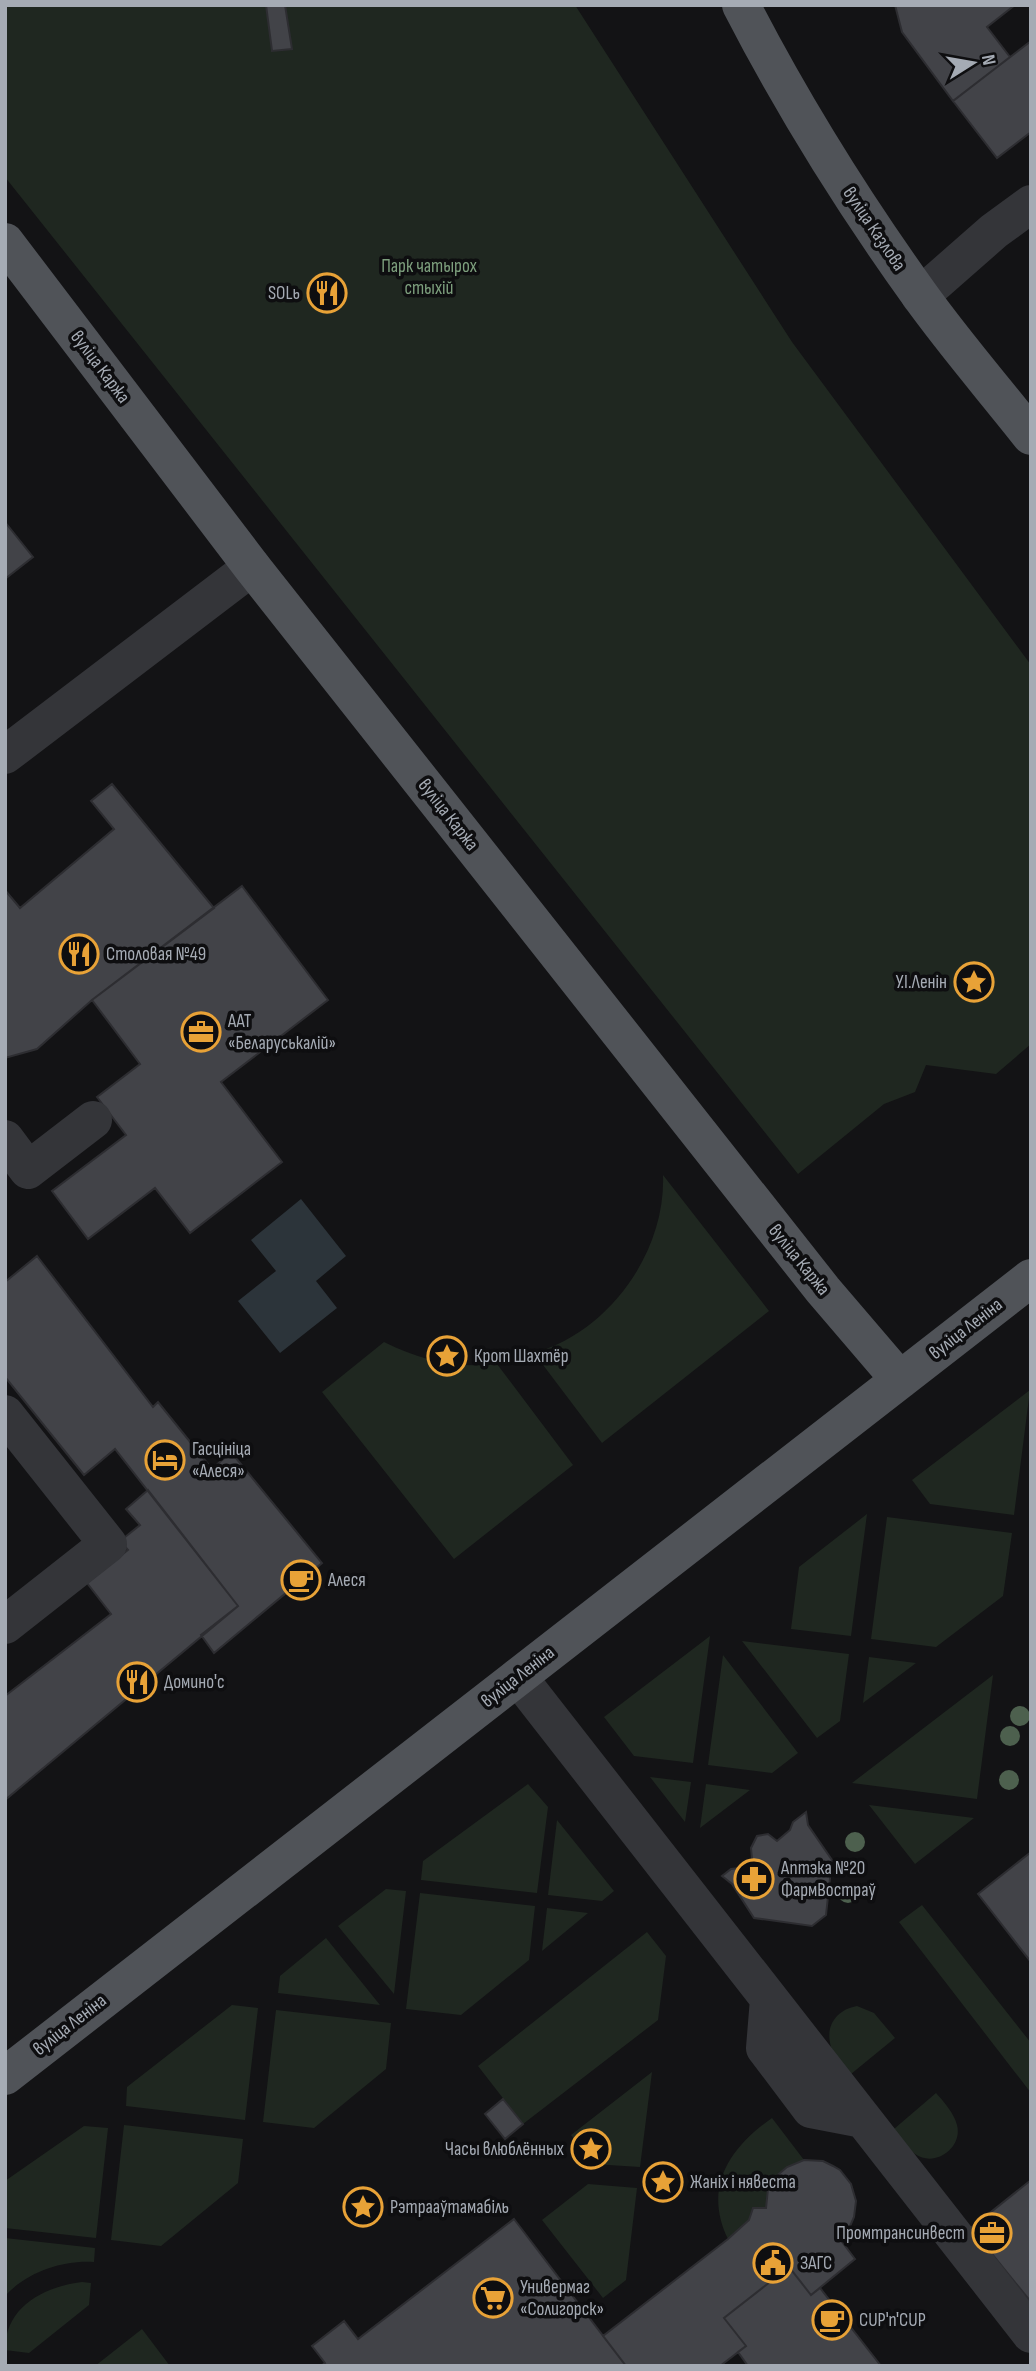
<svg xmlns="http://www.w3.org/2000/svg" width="1036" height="2371" viewBox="0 0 1036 2371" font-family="'Sofia Sans Condensed',sans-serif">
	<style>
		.green { fill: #1f2720 }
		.water { fill: #2c343a }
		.building { fill: #424348; stroke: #2d2d31; stroke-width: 2 }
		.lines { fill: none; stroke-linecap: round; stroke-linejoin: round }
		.minor { stroke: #343539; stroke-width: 38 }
		.major { stroke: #505358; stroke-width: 38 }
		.tree { fill: #4d604e }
		.labels { text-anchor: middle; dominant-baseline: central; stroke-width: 7; stroke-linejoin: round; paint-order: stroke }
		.street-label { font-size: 19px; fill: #a5abb4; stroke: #0e0e10 }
		.park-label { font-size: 19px; fill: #7d9f7d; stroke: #0e0e10 }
		.poi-label { font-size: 19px; fill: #a5abb4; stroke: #0e0e10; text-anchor: start }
	</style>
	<rect width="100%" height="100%" fill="#131315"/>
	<path class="green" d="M 5,5 L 575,5 L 792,342 L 1031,665 L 1031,1044 L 996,1074 L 926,1065 L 915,1092 L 884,1104 L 798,1174 L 5,177 Z
		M 663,1175 L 769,1311 L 602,1443 L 534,1353 C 609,1332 666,1252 663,1175 Z
		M 384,1342 C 420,1360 456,1369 497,1364 L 573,1465 L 454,1559 L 322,1392 Z
		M 1030,1390 L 1014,1515 L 930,1504 L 912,1480 Z
		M 867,1514 L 851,1636 L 791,1629 L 799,1567 Z
		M 887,1517 L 1012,1533 L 1003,1596 L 936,1647 L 871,1639 Z
		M 710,1636 L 693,1763 L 634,1756 L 604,1717 Z
		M 742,1641 L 849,1654 L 840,1721 L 817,1738 Z
		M 723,1655 L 798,1753 L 772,1773 L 708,1765 Z
		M 869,1657 L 916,1663 L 863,1703 Z
		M 993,1675 L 977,1799 L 852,1783 Z
		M 650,1777 L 691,1782 L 685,1822 Z
		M 528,1784 L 548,1807 L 537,1893 L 421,1880 L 423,1861 Z
		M 706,1784 L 750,1790 L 700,1828 Z
		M 869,1805 L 974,1818 L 915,1864 Z
		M 557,1820 L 614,1891 L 602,1901 L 548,1895 Z
		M 386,1889 L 406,1891 L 394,1994 L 338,1926 Z
		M 420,1893 L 535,1906 L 529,1960 L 461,2015 L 406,2009 Z
		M 922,1905 L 1031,2043 L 1031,2093 L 899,1922 Z
		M 547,1908 L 588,1913 L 542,1951 Z
		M 647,1932 L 666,1956 L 658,2020 L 523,2124 L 478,2066 Z
		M 326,1938 L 380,2005 L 278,1993 L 280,1976 Z
		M 232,2005 L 258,2008 L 245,2120 L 126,2106 L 127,2087 Z
		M 857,2006 L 874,2013 L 895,2038 L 851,2074 C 845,2067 837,2059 833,2052 C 823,2030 834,2010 857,2006 Z
		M 276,2010 L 391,2023 L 386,2069 L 314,2128 L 263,2122 Z
		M 652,2072 L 640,2167 L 593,2164 L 571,2135 Z
		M 936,2093 C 944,2102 954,2113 957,2125 C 963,2148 935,2168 915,2154 C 907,2148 900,2137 894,2129 Z
		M 772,2118 L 804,2160 C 780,2168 766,2182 766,2208 L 753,2208 L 749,2220 L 728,2239 C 703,2188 729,2148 772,2118 Z
		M 124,2125 L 243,2139 L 238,2183 L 161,2246 L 111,2240 Z
		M 84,2126 L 108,2128 L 96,2238 L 5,2228 L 5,2181 Z
		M 588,2184 L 637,2188 L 626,2280 L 603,2298 L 542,2220 Z
		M 5,2238 L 95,2248 L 94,2262 C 62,2260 27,2272 5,2296 Z
		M 82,2282 L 91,2283 L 89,2305 L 29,2353 L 5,2350 C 5,2307 43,2287 82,2282 Z
		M 142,2329 L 170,2366 L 95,2366 Z"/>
	<path class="water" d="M 301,1199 L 346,1256 L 316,1281 L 337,1308 L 280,1353 L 238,1301 L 276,1271 L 251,1240 Z"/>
	<path class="building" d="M 266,5 L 285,5 L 292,49 L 272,51 Z
		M 895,5 L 1015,5 L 987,27 L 1010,57 L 953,101 L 902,32 Z
		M 1031,41 L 1031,132 L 997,158 L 953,101 Z
		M 5,522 L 33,557 L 5,579 Z
		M 112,784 L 214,908 L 92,1000 L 37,1049 L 5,1058 L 5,890 L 20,908 L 114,829 L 91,801 Z
		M 242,886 L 328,1000 L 221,1082 L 282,1162 L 190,1233 L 155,1188 L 88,1239 L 52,1191 L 126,1135 L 97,1097 L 140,1064 L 92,1000 Z
		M 37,1256 L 153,1407 L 158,1402 L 212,1469 L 231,1452 L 322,1563 L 214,1653 L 201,1635 L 238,1606 L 115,1449 L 84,1475 L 5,1377 L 5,1282 Z
		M 148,1490 L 238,1606 L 5,1800 L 5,1696 L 111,1614 L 87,1583 L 128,1550 L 120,1541 L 140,1525 L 126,1509 Z
		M 806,1812 L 808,1825 L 832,1860 L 826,1915 L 812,1926 L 754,1918 L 732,1884 L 722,1876 L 731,1869 L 740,1868 L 752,1859 L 751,1848 L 757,1836 L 768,1834 L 777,1841 L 790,1830 L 793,1822 Z
		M 1031,1852 L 1031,1962 L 978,1894 Z
		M 503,2099 L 523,2124 L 505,2139 L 485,2114 Z
		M 804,2160 L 823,2161 L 833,2166 L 840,2170 L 851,2184 L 856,2201 L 854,2217 L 848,2231 L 840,2239 L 855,2259 L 811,2295 L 789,2267 L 724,2318 L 746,2346 L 720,2366 L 626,2366 L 603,2336 L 728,2239 L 749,2220 L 753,2208 L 766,2208 L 768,2189 L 773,2179 L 787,2167 Z
		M 1031,2180 L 1031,2302 L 971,2228 Z
		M 514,2219 L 626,2366 L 321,2366 L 325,2363 L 312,2346 L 344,2321 L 358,2339 Z
		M 789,2267 L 811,2295 L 820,2288 L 881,2366 L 748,2366 L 738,2352 L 746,2346 L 724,2318 Z"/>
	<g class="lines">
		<path class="minor" d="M 920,296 L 994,231 L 1031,204
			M 5,755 L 252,567
			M 5,1139 L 28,1170 L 93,1120
			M 5,1414 L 108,1544 L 5,1625
			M 518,1677 L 1031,2334
			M 769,1999 L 765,2048 L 811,2109 L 863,2119"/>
		<path class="major" d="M 741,5 C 793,106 853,202 919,294 C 954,343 994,389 1031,436
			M 5,242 L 252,567 L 823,1290 L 900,1380
			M 5,2076 L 1031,1278"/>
	</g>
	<g class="tree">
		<circle cx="1020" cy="1716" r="10"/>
		<circle cx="1010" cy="1736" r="10"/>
		<circle cx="1009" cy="1780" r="10"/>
		<circle cx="855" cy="1842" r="10"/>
		<circle cx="848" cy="1893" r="10"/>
	</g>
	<defs>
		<g id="restaurant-ring" transform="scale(2.0125)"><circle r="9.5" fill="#0e0e10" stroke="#e8a237" stroke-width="1.5"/><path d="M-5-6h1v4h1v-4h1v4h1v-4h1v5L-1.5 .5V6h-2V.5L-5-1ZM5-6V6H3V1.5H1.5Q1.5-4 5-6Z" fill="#e8a237"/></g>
		<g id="sight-ring" transform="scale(2.0125)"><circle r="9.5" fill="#0e0e10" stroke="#e8a237" stroke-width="1.5"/><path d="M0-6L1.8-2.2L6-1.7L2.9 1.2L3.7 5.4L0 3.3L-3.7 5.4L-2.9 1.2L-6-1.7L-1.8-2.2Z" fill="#e8a237"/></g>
		<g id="office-ring" transform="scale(2.0125)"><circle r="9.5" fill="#0e0e10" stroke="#e8a237" stroke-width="1.5"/><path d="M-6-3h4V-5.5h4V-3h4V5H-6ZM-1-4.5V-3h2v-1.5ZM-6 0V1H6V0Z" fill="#e8a237"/></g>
		<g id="hotel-ring" transform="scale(2.0125)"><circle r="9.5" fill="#0e0e10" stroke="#e8a237" stroke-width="1.5"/><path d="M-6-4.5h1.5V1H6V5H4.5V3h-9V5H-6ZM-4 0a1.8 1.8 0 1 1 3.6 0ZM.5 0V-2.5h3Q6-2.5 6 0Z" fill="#e8a237"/></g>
		<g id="cafe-ring" transform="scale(2.0125)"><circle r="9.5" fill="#0e0e10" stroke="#e8a237" stroke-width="1.5"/><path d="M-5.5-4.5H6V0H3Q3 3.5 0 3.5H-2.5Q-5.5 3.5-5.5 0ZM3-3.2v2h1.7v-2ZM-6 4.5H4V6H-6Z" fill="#e8a237"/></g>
		<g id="pharmacy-ring" transform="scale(2.0125)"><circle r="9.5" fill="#0e0e10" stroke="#e8a237" stroke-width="1.5"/><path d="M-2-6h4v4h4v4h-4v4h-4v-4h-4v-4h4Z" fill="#e8a237"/></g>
		<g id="civic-ring" transform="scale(2.0125)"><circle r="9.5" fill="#0e0e10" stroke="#e8a237" stroke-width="1.5"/><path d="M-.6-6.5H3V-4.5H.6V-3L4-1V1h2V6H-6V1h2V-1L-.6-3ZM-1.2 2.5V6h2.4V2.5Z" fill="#e8a237"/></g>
		<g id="supermarket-ring" transform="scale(2.0125)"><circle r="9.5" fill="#0e0e10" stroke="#e8a237" stroke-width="1.5"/><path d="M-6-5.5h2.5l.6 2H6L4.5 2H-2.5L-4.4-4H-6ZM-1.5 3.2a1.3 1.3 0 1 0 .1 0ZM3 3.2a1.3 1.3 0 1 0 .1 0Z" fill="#e8a237"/></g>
	</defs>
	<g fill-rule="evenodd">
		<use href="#restaurant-ring" x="327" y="293"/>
		<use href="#restaurant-ring" x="79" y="954"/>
		<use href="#sight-ring" x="974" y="982"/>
		<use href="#office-ring" x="201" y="1032"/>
		<use href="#sight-ring" x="447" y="1356"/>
		<use href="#hotel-ring" x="165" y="1460"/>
		<use href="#cafe-ring" x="301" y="1580"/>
		<use href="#restaurant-ring" x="137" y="1682"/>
		<use href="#pharmacy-ring" x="754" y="1879"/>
		<use href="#sight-ring" x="591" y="2149"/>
		<use href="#sight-ring" x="663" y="2182"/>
		<use href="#sight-ring" x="363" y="2207"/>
		<use href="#office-ring" x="992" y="2233"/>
		<use href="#civic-ring" x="773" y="2263"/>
		<use href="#supermarket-ring" x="493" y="2298"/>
		<use href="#cafe-ring" x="832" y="2320"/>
	</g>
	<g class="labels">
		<g class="street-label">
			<text transform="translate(874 229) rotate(56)">вуліца Казлова</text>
			<text transform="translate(100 367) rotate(53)">вуліца Каржа</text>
			<text transform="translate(448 815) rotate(52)">вуліца Каржа</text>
			<text transform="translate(799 1260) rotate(51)">вуліца Каржа</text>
			<text transform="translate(966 1329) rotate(-38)">вуліца Леніна</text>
			<text transform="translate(518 1677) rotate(-38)">вуліца Леніна</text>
			<text transform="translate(70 2025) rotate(-38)">вуліца Леніна</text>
		</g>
		<g class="park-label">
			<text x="429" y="266">Парк чатырох<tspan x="429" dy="22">стыхій</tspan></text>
		</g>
		<g class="poi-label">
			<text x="300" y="293" text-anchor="end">SOLь</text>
			<text x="106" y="954">Столовая №49</text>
			<text x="947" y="982" text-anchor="end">У.І.Ленін</text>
			<text x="228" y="1021">ААТ<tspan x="228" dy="22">«Беларуськалій»</tspan></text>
			<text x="474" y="1356">Крот Шахтёр</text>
			<text x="192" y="1449">Гасцініца<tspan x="192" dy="22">«Алеся»</tspan></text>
			<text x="328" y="1580">Алеся</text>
			<text x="164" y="1682">Домино'c</text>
			<text x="781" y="1868">Аптэка №20<tspan x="781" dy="22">ФармВостраў</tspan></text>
			<text x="564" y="2149" text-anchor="end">Часы влюблённых</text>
			<text x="690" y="2182">Жаніх і нявеста</text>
			<text x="390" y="2207">Рэтрааўтамабіль</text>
			<text x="965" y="2233" text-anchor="end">Промтрансинвест</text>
			<text x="800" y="2263">ЗАГС</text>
			<text x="520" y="2287">Универмаг<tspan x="520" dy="22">«Солигорск»</tspan></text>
			<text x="859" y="2320">CUP'n'CUP</text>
		</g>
	</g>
	<rect width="1036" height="2371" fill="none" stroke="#a5abb4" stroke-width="14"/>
	<g transform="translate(973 63) rotate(79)" stroke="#0e0e10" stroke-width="5" paint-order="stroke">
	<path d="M0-5L12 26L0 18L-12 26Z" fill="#a5abb4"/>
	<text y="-10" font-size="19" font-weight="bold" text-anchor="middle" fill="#a5abb4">N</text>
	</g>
</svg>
